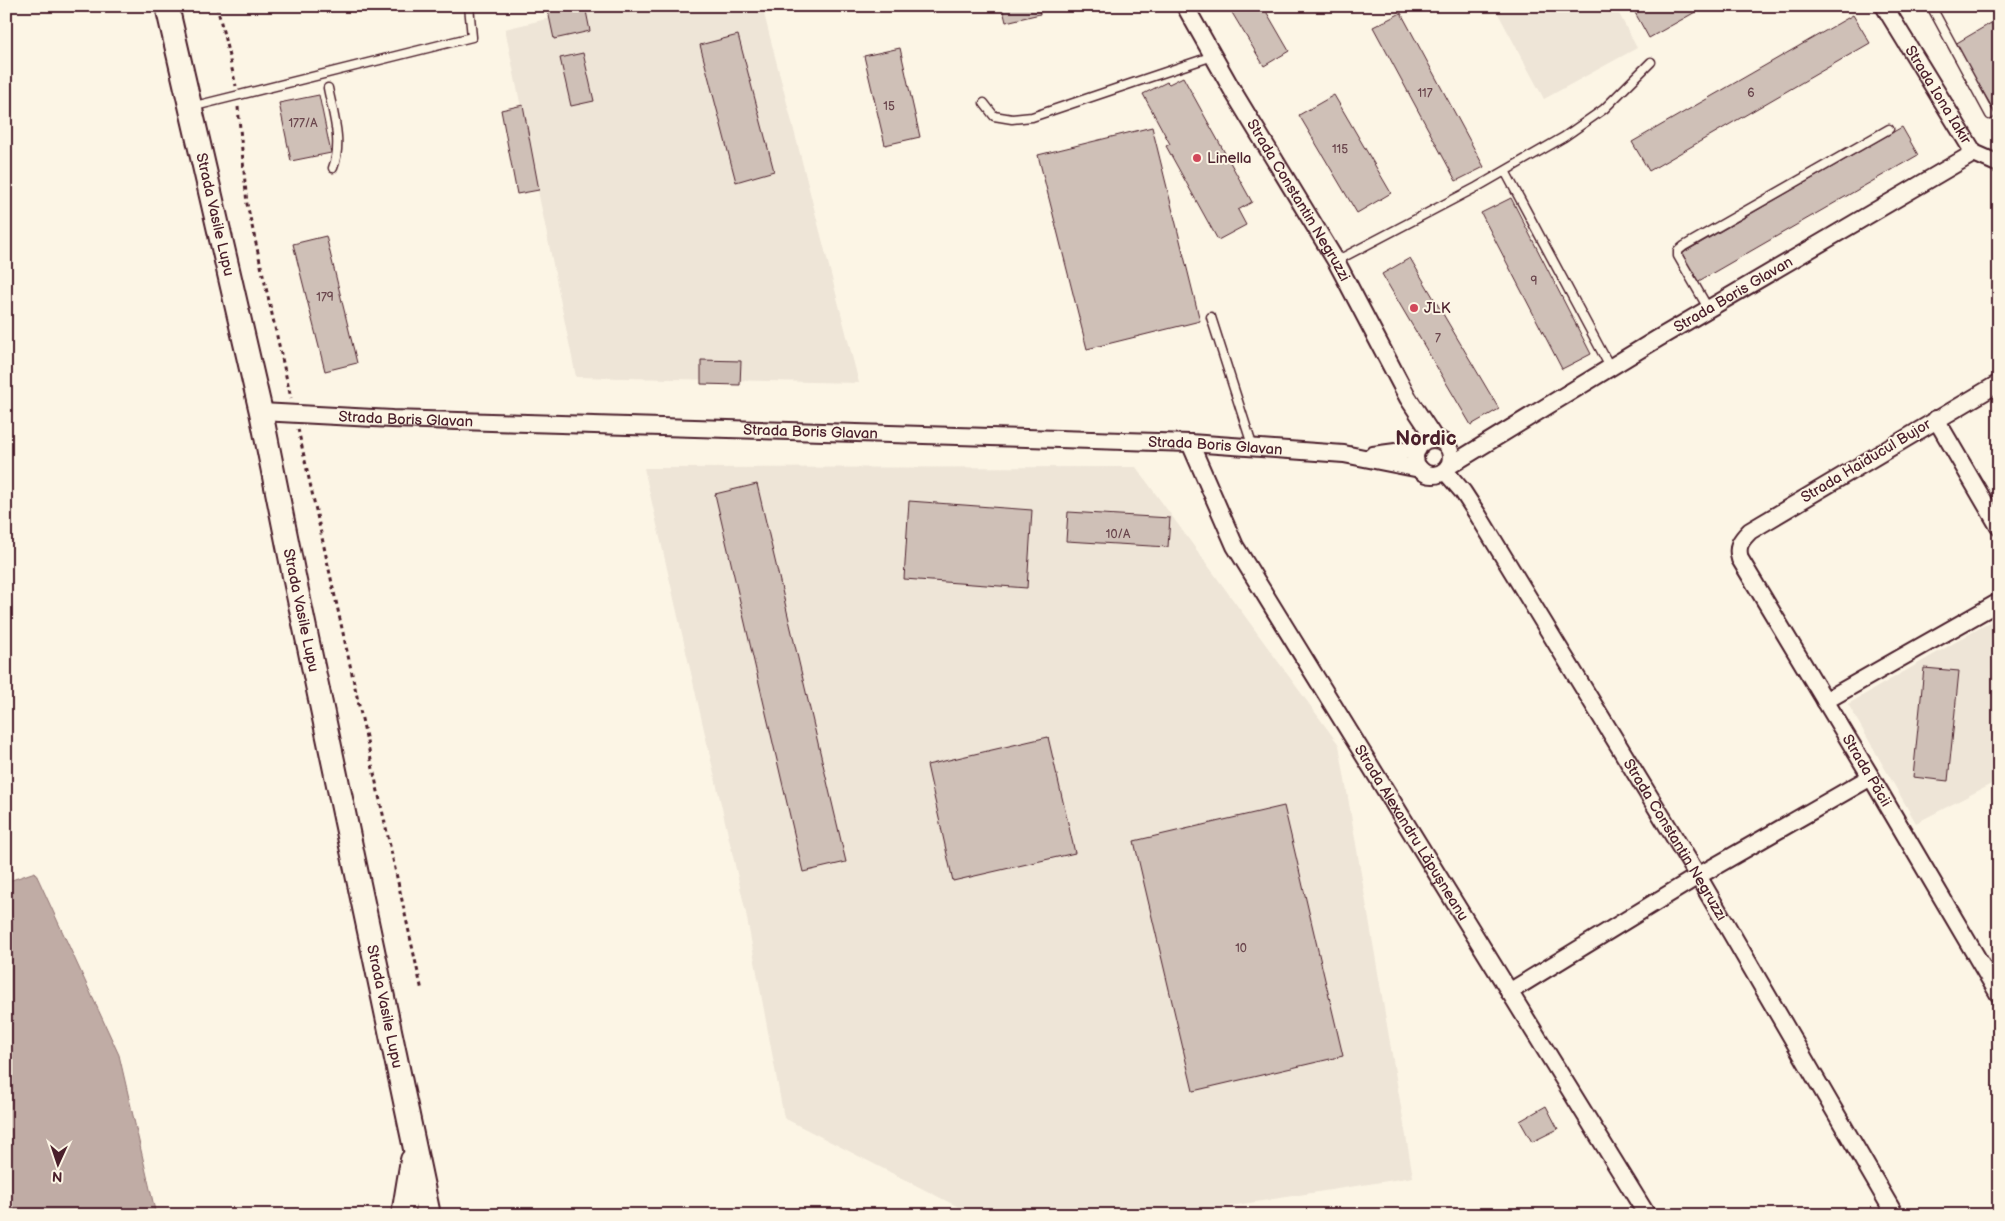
<svg xmlns="http://www.w3.org/2000/svg" width="2005" height="1221" viewBox="0 0 2005 1221" font-family="'Balsamiq Sans',sans-serif">
	<style>
		.built { fill: #eee5d7 }
		.water { fill: #c0aca5; stroke: #917474 }
		.building { fill: #cfc0b7; stroke: #4a1f2b }
		.lines { fill: none; stroke-linecap: round; stroke-linejoin: round }
		.service-casing { stroke: #4a1f2b; stroke-width: 11 }
		.minor-casing { stroke: #4a1f2b; stroke-width: 20 }
		.secondary-casing { stroke: #4a1f2b; stroke-width: 26 }
		.path { stroke: #4a1f2b; stroke-width: 3; stroke-dasharray: 4 4; stroke-linecap: butt }
		.service { stroke: #fcf5e5; stroke-width: 8 }
		.minor { stroke: #fcf5e5; stroke-width: 16 }
		.secondary { stroke: #fcf5e5; stroke-width: 22 }
		.poi-dot { fill: #d1495b; stroke: #fcf5e5; stroke-width: 2 }
		.labels { text-anchor: middle; dominant-baseline: central; stroke-width: 4; stroke-linejoin: round; paint-order: stroke }
		.number-label { font-size: 12px; fill: #6b474e }
		.street-label { font-size: 15px; fill: #4a1f2b; stroke: #fcf5e5 }
		.poi-label { font-size: 15px; fill: #4a1f2b; stroke: #fcf5e5; text-anchor: start }
		.district-label { font-size: 20px; font-weight: bold; fill: #4a1f2b; stroke: #fcf5e5 }
	</style>
	<rect width="100%" height="100%" fill="#fcf5e5"/>
	<filter id="ink" filterUnits="userSpaceOnUse"><feTurbulence type="fractalNoise" baseFrequency=".02" numOctaves="2"/><feDisplacementMap in="SourceGraphic" scale="10" xChannelSelector="R" yChannelSelector="G"/><feConvolveMatrix kernelMatrix="1 2 1 2 8 2 1 2 1" color-interpolation-filters="sRGB"/></filter>
	<g filter="url(#ink)">
		<path class="built" d="M 600,6 L 762,6 L 859,383 L 576,377 L 505,29 Z
			M 1494,6 L 1615,6 L 1637,48 L 1544,99 Z
			M 1136,467 L 1339,745 L 1413,1177 L 1173,1215 L 974,1215 L 784,1118 L 746,913 L 644,468 Z
			M 1999,617 L 1999,780 L 1916,823 L 1848,704 Z"/>
		<path class="water" d="M 35,872 L 119,1055 L 156,1215 L 6,1215 L 6,882 Z"/>
		<path class="building" d="M 573,6 L 585,6 L 590,31 L 554,39 L 548,11 Z
			M 1002,6 L 1038,6 L 1040,14 L 1006,22 Z
			M 1228,6 L 1263,6 L 1289,51 L 1264,66 Z
			M 1638,6 L 1706,6 L 1649,38 L 1633,9 Z
			M 1401,13 L 1484,167 L 1456,181 L 1373,27 Z
			M 1853,15 L 1870,43 L 1649,171 L 1632,142 Z
			M 1991,23 L 1999,37 L 1999,119 L 1955,44 Z
			M 738,35 L 774,171 L 736,182 L 700,45 Z
			M 900,48 L 920,137 L 885,145 L 864,56 Z
			M 583,53 L 594,101 L 571,106 L 560,58 Z
			M 1183,77 L 1252,202 L 1238,210 L 1246,225 L 1218,240 L 1166,146 L 1170,144 L 1143,94 L 1167,82 L 1169,84 Z
			M 319,95 L 331,153 L 291,161 L 279,103 Z
			M 1334,95 L 1391,193 L 1357,213 L 1299,115 Z
			M 523,105 L 539,190 L 517,194 L 501,110 Z
			M 1152,127 L 1200,321 L 1087,349 L 1038,155 Z
			M 1902,127 L 1918,155 L 1697,282 L 1681,254 Z
			M 1511,198 L 1591,354 L 1562,369 L 1481,213 Z
			M 326,236 L 357,363 L 325,371 L 293,244 Z
			M 1410,258 L 1499,409 L 1471,425 L 1382,274 Z
			M 701,360 L 741,361 L 740,385 L 701,384 Z
			M 757,484 L 846,862 L 803,872 L 715,494 Z
			M 909,501 L 1032,510 L 1027,588 L 904,579 Z
			M 1068,512 L 1170,518 L 1168,547 L 1066,541 Z
			M 1924,668 L 1959,671 L 1948,781 L 1913,777 Z
			M 1048,737 L 1075,853 L 953,881 L 927,765 Z
			M 1284,806 L 1343,1056 L 1193,1091 L 1134,841 Z
			M 1546,1106 L 1558,1129 L 1532,1142 L 1520,1121 Z"/>
		<g class="lines">
			<g class="service-casing">
				<path id="service" d="M 1931,6 L 1990,115
					M 328,88 C 333,114 343,142 333,168
					M 984,103 L 994,116 L 1012,119 L 1032,117 L 1213,56
					M 191,107 L 472,37 L 469,6
					M 1505,171 L 1610,367
					M 1336,261 L 1477,187 L 1564,137 L 1604,109 L 1651,62
					M 1708,308 L 1678,256 L 1678,251 L 1684,246 L 1889,129
					M 1211,317 L 1253,448"/>
			</g>
			<g class="minor-casing">
				<g id="minor">
					<path id="s1" d="M 1185,6 L 1234,93 L 1336,261 L 1408,398 L 1435,439"/>
					<path id="s2" d="M 1884,6 L 1974,153 L 1999,164"/>
					<path id="s3" d="M 1999,383 L 1750,531 C 1741,540 1736,546 1740,559 L 1871,777 L 1999,995"/>
					<path id="s4" d="M 261,412 L 392,419 L 1190,443 L 1344,454 L 1420,469"/>
					<path d="M 1936,419 L 1999,527"/>
					<circle cx="1433" cy="457" r="18"/>
					<path id="s5" d="M 1190,443 L 1235,546 L 1647,1215"/>
					<path d="M 1373,455 L 1418,449"/>
					<path id="s6" d="M 1449,466 L 1657,339 L 1974,153"/>
					<path id="s7" d="M 1445,471 L 1463,492 L 1478,515 L 1698,876 L 1895,1215"/>
					<path d="M 1825,701 L 1999,602"/>
					<path d="M 1509,992 L 1698,876 L 1871,777"/>
				</g>
			</g>
			<g class="secondary-casing">
				<g id="secondary">
					<path id="s8" d="M 167,6 L 261,412 L 295,581 L 429,1215"/>
					<path d="M 403,1215 L 412,1160"/>
				</g>
			</g>
			<path class="path" d="M 217,6 L 236,86
				M 238,107 L 247,204 L 291,398
				M 298,429 L 422,991"/>
			<use href="#service" class="service"/>
			<use href="#minor" class="minor"/>
			<use href="#secondary" class="secondary"/>
		</g>
	</g>
	<g class="poi-dot">
		<circle cx="1197" cy="158" r="5"/>
		<circle cx="1414" cy="308" r="5"/>
	</g>
	<g class="labels">
		<g class="number-label">
			<text x="1425" y="93">117</text>
			<text x="1751" y="93">6</text>
			<text x="889" y="106">15</text>
			<text x="303" y="123">177/A</text>
			<text x="1340" y="149">115</text>
			<text x="1534" y="281">9</text>
			<text x="325" y="297">179</text>
			<text x="1438" y="338">7</text>
			<text x="1118" y="534">10/A</text>
			<text x="1241" y="948">10</text>
		</g>
		<g class="street-label">
			<text stroke="none"><textPath href="#s2" startOffset="104">Strada Iona Iakir</textPath></text>
			<text stroke="none"><textPath href="#s1" startOffset="225">Strada Constantin Negruzzi</textPath></text>
			<text stroke="none"><textPath href="#s8" startOffset="214">Strada Vasile Lupu</textPath></text>
			<text stroke="none"><textPath href="#s6" startOffset="332">Strada Boris Glavan</textPath></text>
			<text stroke="none"><textPath href="#s4" startOffset="145">Strada Boris Glavan</textPath></text>
			<text stroke="none"><textPath href="#s4" startOffset="550">Strada Boris Glavan</textPath></text>
			<text stroke="none"><textPath href="#s4" startOffset="955">Strada Boris Glavan</textPath></text>
			<text transform="translate(1866 461) rotate(-31)">Strada Haiducul Bujor</text>
			<text stroke="none"><textPath href="#s8" startOffset="619">Strada Vasile Lupu</textPath></text>
			<text stroke="none"><textPath href="#s3" startOffset="568">Strada Păcii</textPath></text>
			<text stroke="none"><textPath href="#s5" startOffset="449">Strada Alexandru Lăpușneanu</textPath></text>
			<text stroke="none"><textPath href="#s7" startOffset="435">Strada Constantin Negruzzi</textPath></text>
			<text stroke="none"><textPath href="#s8" startOffset="1024">Strada Vasile Lupu</textPath></text>
		</g>
		<g class="poi-label">
			<text x="1207" y="158">Linella</text>
			<text x="1424" y="308">JLK</text>
		</g>
		<g class="district-label">
			<text x="1426" y="439">Nordic</text>
		</g>
	</g>
	<rect width="2005" height="1221" fill="none" stroke="#fcf5e5" stroke-width="25"/>
	<rect x="12" y="12" width="1980" height="1196" fill="none" stroke="#4a1f2b" stroke-width="2" filter="url(#ink)"/>
	<g transform="translate(58 1164) rotate(183)" stroke="#fcf5e5" stroke-width="4" paint-order="stroke">
	<path d="M0-4L9 19L0 12L-9 19Z" fill="#4a1f2b"/>
	<text y="-8" font-size="14" font-weight="bold" text-anchor="middle" fill="#4a1f2b">N</text>
	</g>
</svg>
